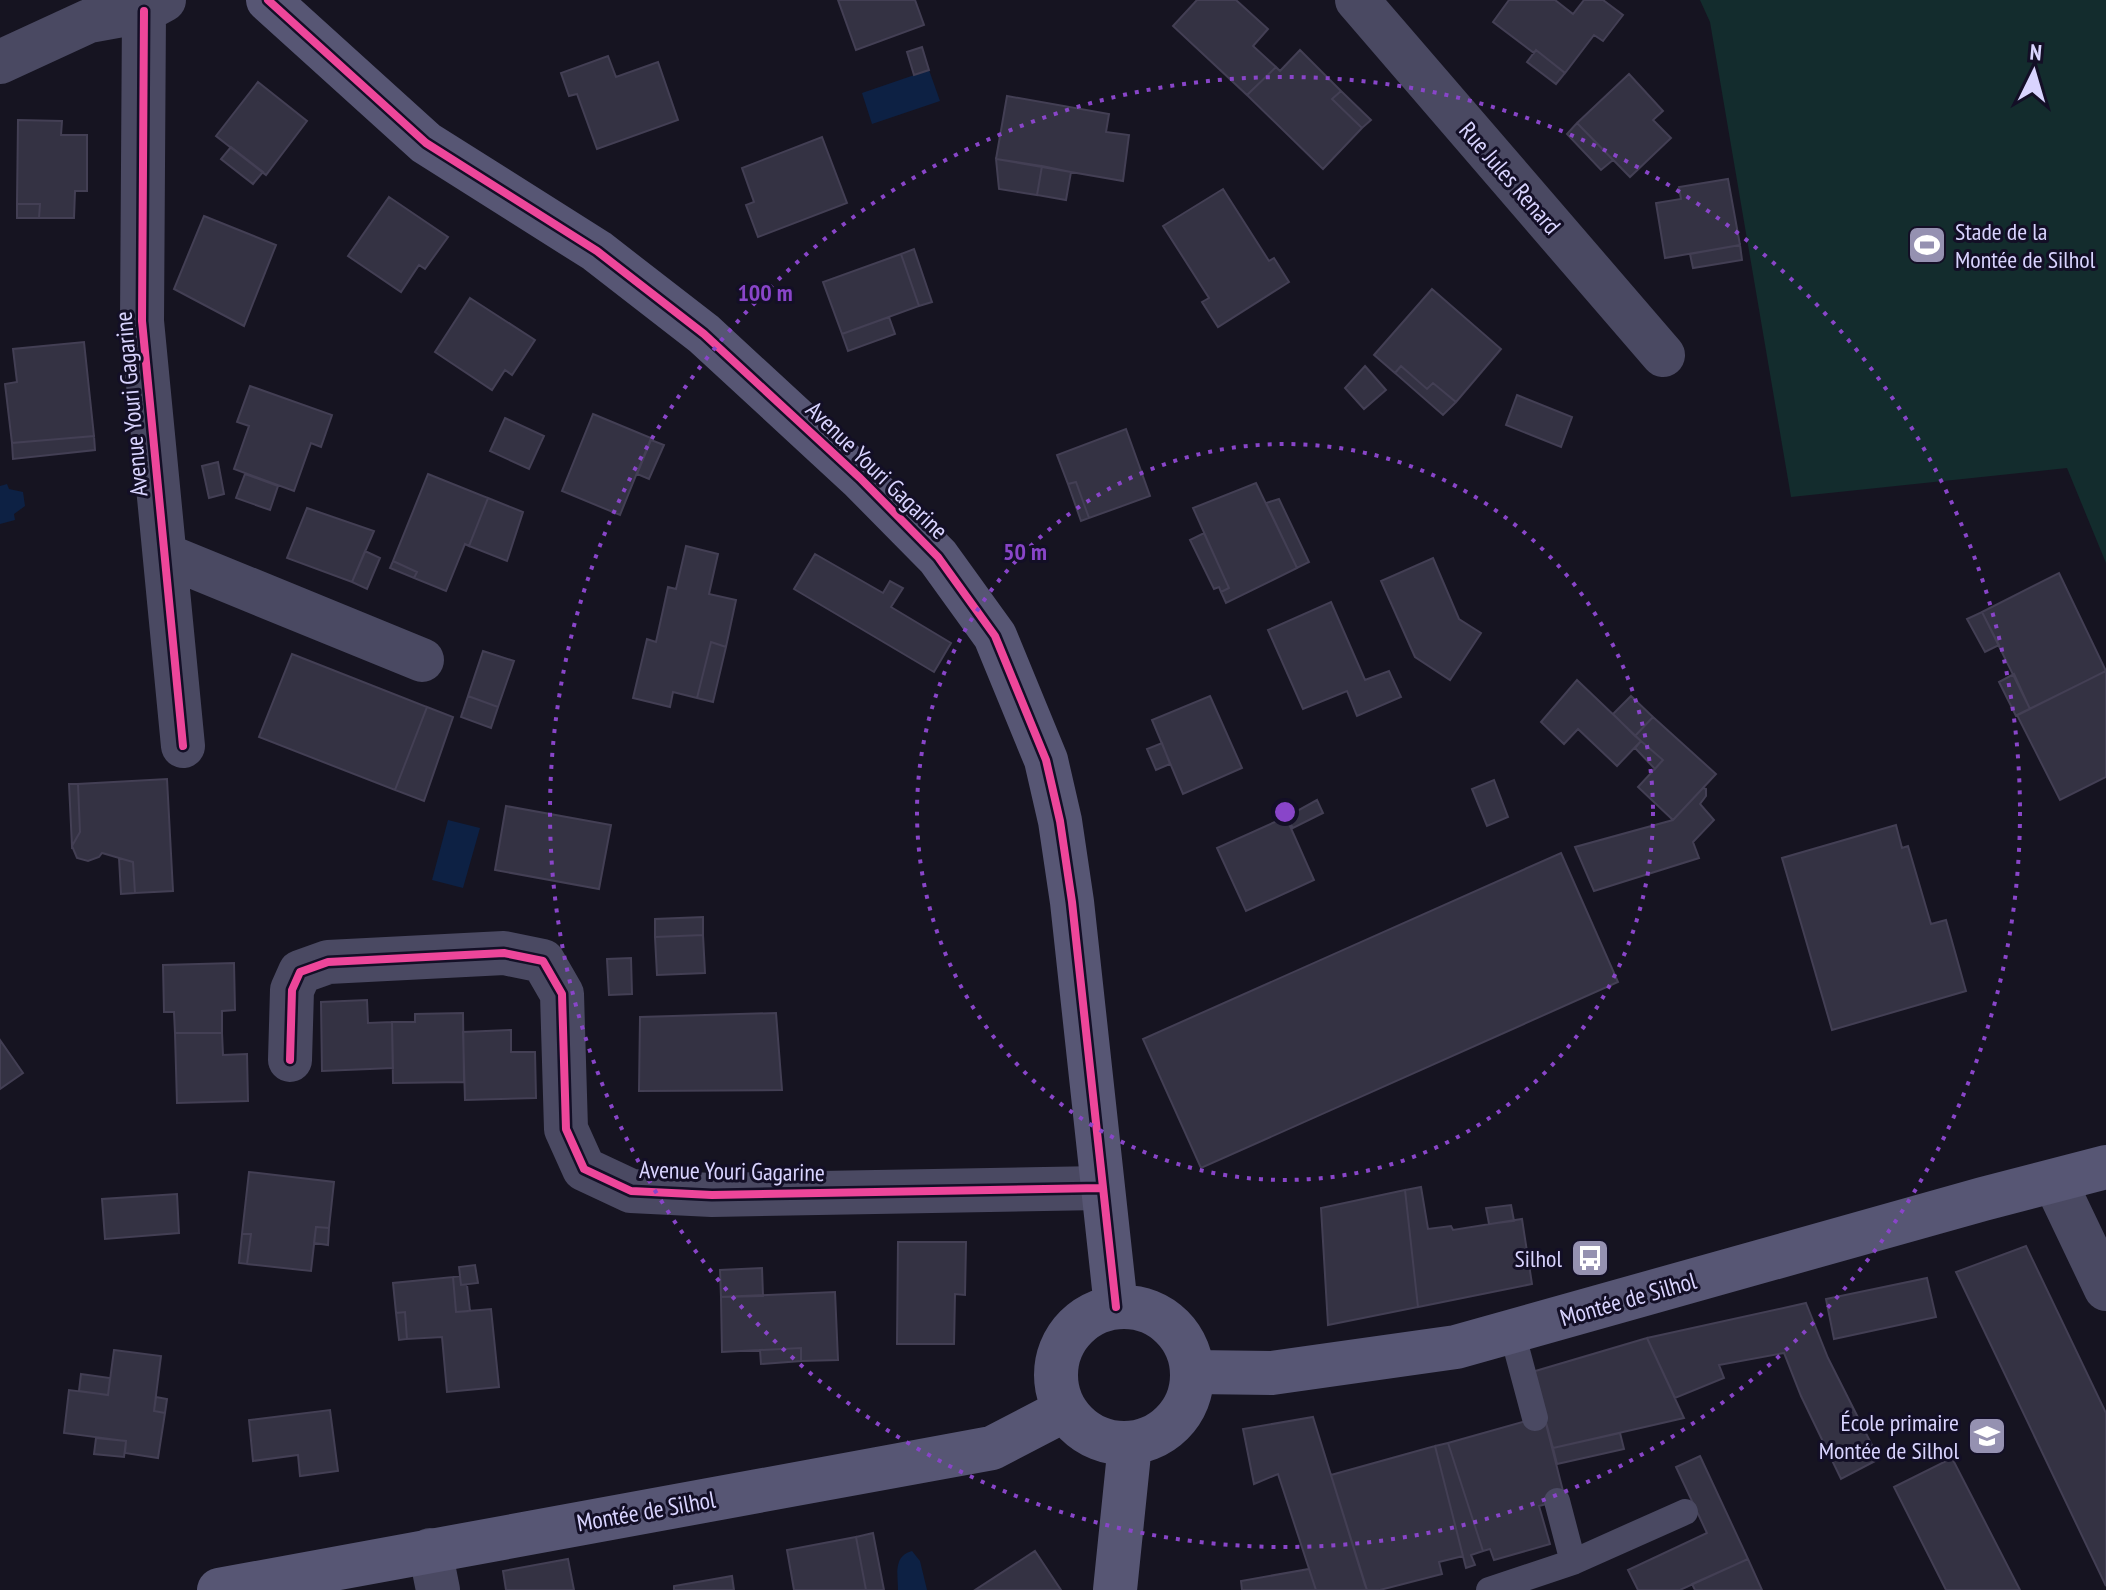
<svg xmlns="http://www.w3.org/2000/svg" width="2106" height="1590" viewBox="0 0 2106 1590" font-family="'PT Sans Narrow',sans-serif">
	<style>
		.green { fill: #132c2d }
		.water { fill: #0d2144 }
		.building { fill: #343243; stroke: #433f54; stroke-width: 2 }
		.lines { fill: none; stroke-linecap: round; stroke-linejoin: round }
		.lane { stroke: #4a4962; stroke-width: 26 }
		.street { stroke: #4a4962; stroke-width: 44 }
		.secondary { stroke: #575674; stroke-width: 44 }
		.cycleway-casing { stroke: #130f26; stroke-width: 13 }
		.cycleway { stroke: #ed469a; stroke-width: 8 }
		.ring { fill: none; stroke: #8945c9; stroke-width: 4; stroke-dasharray: 4 8 }
		.labels { text-anchor: middle; dominant-baseline: central; stroke-width: 6; stroke-linejoin: round; paint-order: stroke }
		.street-label { font-size: 24px; fill: #d9d4ff; stroke: #130f26 }
		.poi-label { font-size: 24px; fill: #d9d4ff; stroke: #130f26; text-anchor: end }
		.centre { fill: #8945c9; stroke: #130f26; stroke-width: 4 }
		.ring-label { font-size: 24px; text-anchor: middle; font-weight: bold; fill: #8945c9; stroke: #130f26; stroke-width: 6; stroke-linejoin: round; paint-order: stroke }
	</style>
	<rect width="100%" height="100%" fill="#161421"/>
	<path class="green" d="M 1700,0 L 2106,0 L 2106,563 L 2067,468 L 1791,497 L 1710,22 Z"/>
	<path class="water" d="M 929,70 L 940,101 L 872,124 L 862,93 Z
		M 7,484 L 9,489 L 23,492 L 25,506 L 14,514 L 15,520 L 0,524 L 0,486 Z
		M 448,820 L 480,828 L 463,888 L 432,880 Z
		M 912,1551 L 920,1561 L 927,1590 L 898,1590 C 898,1575 893,1556 912,1551 Z"/>
	<path class="building" d="M 838,0 L 915,0 L 924,25 L 856,50 Z
		M 1197,0 L 1236,0 L 1268,29 L 1253,46 L 1276,67 L 1247,95 L 1173,26 Z
		M 1509,0 L 1555,0 L 1573,14 L 1584,0 L 1603,0 L 1623,15 L 1603,41 L 1594,35 L 1565,73 L 1536,50 L 1534,53 L 1493,22 Z
		M 922,47 L 929,70 L 914,75 L 907,52 Z
		M 1300,50 L 1341,91 L 1332,99 L 1362,128 L 1323,169 L 1247,95 L 1276,67 L 1280,71 Z
		M 1536,50 L 1565,73 L 1556,84 L 1527,62 Z
		M 608,56 L 616,77 L 658,62 L 678,120 L 597,149 L 577,94 L 569,96 L 561,73 Z
		M 1629,74 L 1663,111 L 1653,120 L 1671,138 L 1630,177 L 1577,123 Z
		M 258,82 L 307,121 L 266,175 L 216,136 Z
		M 1341,91 L 1371,120 L 1362,128 L 1332,99 Z
		M 1007,96 L 1109,114 L 1106,132 L 1129,135 L 1123,181 L 996,159 Z
		M 18,120 L 62,121 L 61,135 L 87,135 L 87,191 L 75,191 L 74,218 L 39,218 L 40,204 L 17,204 Z
		M 1577,123 L 1613,160 L 1601,170 L 1567,134 Z
		M 822,137 L 847,203 L 758,237 L 746,205 L 754,202 L 742,168 Z
		M 231,147 L 263,172 L 253,184 L 221,159 Z
		M 996,159 L 1042,166 L 1037,195 L 999,189 Z
		M 1042,166 L 1071,172 L 1066,200 L 1037,195 Z
		M 1728,179 L 1740,245 L 1665,258 L 1656,203 L 1681,199 L 1679,187 Z
		M 1223,189 L 1269,261 L 1274,258 L 1289,282 L 1218,327 L 1202,302 L 1209,298 L 1163,226 Z
		M 389,197 L 448,237 L 425,269 L 419,265 L 401,292 L 348,256 Z
		M 17,204 L 40,204 L 39,218 L 17,218 Z
		M 204,216 L 276,245 L 244,326 L 174,289 Z
		M 1740,245 L 1742,260 L 1693,268 L 1690,254 Z
		M 914,249 L 932,302 L 919,306 L 901,254 Z
		M 901,254 L 919,306 L 842,334 L 823,282 Z
		M 1432,289 L 1501,349 L 1456,402 L 1433,383 L 1427,389 L 1401,366 L 1395,373 L 1374,355 Z
		M 470,298 L 535,340 L 512,375 L 505,370 L 492,390 L 435,352 Z
		M 889,317 L 895,334 L 848,351 L 842,334 Z
		M 84,342 L 94,436 L 12,443 L 5,384 L 17,382 L 13,349 Z
		M 1365,366 L 1386,390 L 1364,409 L 1345,388 Z
		M 1401,366 L 1427,389 L 1433,383 L 1456,402 L 1443,415 L 1395,373 Z
		M 250,386 L 332,415 L 321,447 L 311,443 L 294,491 L 234,469 L 249,426 L 237,422 Z
		M 1517,395 L 1572,417 L 1561,447 L 1506,425 Z
		M 593,414 L 651,438 L 620,515 L 562,491 Z
		M 505,418 L 544,436 L 529,469 L 490,451 Z
		M 1126,429 L 1150,496 L 1089,518 L 1076,482 L 1068,484 L 1057,455 Z
		M 94,436 L 95,450 L 13,459 L 12,443 Z
		M 651,440 L 664,445 L 649,479 L 637,474 Z
		M 218,462 L 224,494 L 209,498 L 202,466 Z
		M 245,474 L 278,486 L 270,510 L 236,498 Z
		M 428,474 L 488,498 L 469,546 L 465,544 L 446,591 L 414,578 L 417,572 L 393,561 Z
		M 1076,482 L 1089,518 L 1081,521 L 1068,484 Z
		M 1256,483 L 1297,568 L 1226,603 L 1221,592 L 1229,588 L 1193,508 Z
		M 488,498 L 523,512 L 507,561 L 469,546 Z
		M 1279,499 L 1309,562 L 1297,568 L 1266,503 Z
		M 307,508 L 374,531 L 352,582 L 287,558 Z
		M 1204,533 L 1229,588 L 1221,592 L 1219,587 L 1214,589 L 1190,540 Z
		M 686,546 L 718,554 L 709,594 L 736,600 L 726,647 L 711,642 L 697,698 L 673,692 L 670,707 L 633,698 L 647,639 L 656,642 L 668,587 L 676,589 Z
		M 365,551 L 380,558 L 367,589 L 352,582 Z
		M 815,554 L 883,593 L 890,581 L 903,588 L 891,607 L 951,643 L 934,672 L 794,589 Z
		M 1433,558 L 1459,619 L 1481,633 L 1450,680 L 1415,657 L 1381,581 Z
		M 393,561 L 417,572 L 414,578 L 390,568 Z
		M 2059,573 L 2106,671 L 2030,709 L 1982,612 Z
		M 1331,602 L 1365,680 L 1389,671 L 1401,697 L 1357,716 L 1347,691 L 1303,709 L 1268,630 Z
		M 1982,612 L 1999,645 L 1985,652 L 1967,619 Z
		M 711,642 L 726,647 L 713,702 L 697,698 Z
		M 483,651 L 514,661 L 498,707 L 468,696 Z
		M 292,654 L 427,707 L 395,790 L 259,737 Z
		M 2106,671 L 2106,777 L 2060,800 L 2017,715 Z
		M 2014,674 L 2030,709 L 2016,716 L 1999,682 Z
		M 1577,680 L 1641,741 L 1617,766 L 1578,729 L 1564,744 L 1541,722 Z
		M 468,696 L 498,707 L 491,728 L 461,717 Z
		M 1210,696 L 1242,768 L 1183,794 L 1152,720 Z
		M 1631,696 L 1653,717 L 1635,736 L 1613,714 Z
		M 427,707 L 453,717 L 424,801 L 395,790 Z
		M 1653,717 L 1716,774 L 1673,820 L 1638,787 L 1663,760 L 1635,736 Z
		M 1641,741 L 1663,760 L 1655,769 L 1635,748 Z
		M 1162,743 L 1170,764 L 1156,770 L 1147,749 Z
		M 167,779 L 173,891 L 135,893 L 133,862 L 102,853 L 99,857 L 88,861 L 77,858 L 72,846 L 80,832 L 78,784 Z
		M 1494,780 L 1508,817 L 1487,826 L 1472,789 Z
		M 69,784 L 78,784 L 80,832 L 72,846 Z
		M 1703,788 L 1706,789 L 1706,796 L 1700,804 L 1714,820 L 1693,842 L 1699,858 L 1594,891 L 1575,847 L 1673,820 Z
		M 1317,800 L 1323,813 L 1293,828 L 1286,817 Z
		M 506,806 L 611,825 L 599,889 L 495,870 Z
		M 1286,817 L 1314,880 L 1246,911 L 1217,848 Z
		M 1896,825 L 1902,848 L 1908,846 L 1931,924 L 1946,920 L 1966,991 L 1832,1030 L 1782,858 Z
		M 1561,853 L 1618,982 L 1201,1168 L 1143,1039 Z
		M 119,858 L 133,862 L 135,893 L 121,894 Z
		M 703,917 L 703,935 L 655,937 L 655,919 Z
		M 703,935 L 705,973 L 657,975 L 655,937 Z
		M 631,958 L 632,994 L 609,995 L 607,959 Z
		M 234,963 L 235,1010 L 222,1011 L 222,1033 L 175,1033 L 174,1012 L 164,1012 L 163,965 Z
		M 367,1000 L 368,1023 L 392,1022 L 393,1068 L 322,1071 L 321,1002 Z
		M 463,1013 L 464,1082 L 393,1083 L 392,1022 L 415,1022 L 415,1014 Z
		M 776,1013 L 782,1090 L 639,1091 L 640,1017 Z
		M 511,1030 L 511,1052 L 535,1052 L 536,1098 L 465,1100 L 463,1032 Z
		M 175,1033 L 222,1033 L 223,1055 L 247,1054 L 248,1101 L 177,1103 Z
		M 0,1040 L 23,1073 L 0,1089 Z
		M 249,1172 L 334,1182 L 329,1228 L 316,1227 L 311,1271 L 247,1264 L 251,1234 L 242,1234 Z
		M 1421,1187 L 1428,1229 L 1451,1226 L 1453,1230 L 1522,1219 L 1532,1284 L 1418,1307 L 1405,1190 Z
		M 1405,1190 L 1418,1307 L 1328,1325 L 1321,1208 Z
		M 177,1194 L 179,1233 L 105,1239 L 102,1199 Z
		M 1511,1205 L 1514,1221 L 1489,1224 L 1486,1208 Z
		M 316,1227 L 329,1228 L 328,1245 L 314,1243 Z
		M 242,1234 L 251,1234 L 247,1264 L 239,1263 Z
		M 898,1242 L 966,1242 L 965,1295 L 955,1294 L 954,1344 L 897,1344 Z
		M 2026,1246 L 2106,1413 L 2106,1586 L 1956,1272 Z
		M 475,1265 L 478,1283 L 461,1285 L 459,1267 Z
		M 762,1268 L 763,1296 L 721,1297 L 720,1270 Z
		M 460,1276 L 461,1285 L 467,1285 L 470,1311 L 456,1312 L 453,1277 Z
		M 453,1277 L 456,1312 L 491,1309 L 499,1387 L 447,1392 L 442,1337 L 407,1339 L 405,1312 L 396,1313 L 393,1283 Z
		M 1927,1278 L 1936,1317 L 1834,1339 L 1826,1299 Z
		M 835,1292 L 838,1360 L 801,1361 L 801,1348 L 722,1352 L 721,1297 Z
		M 1806,1303 L 1828,1358 L 1879,1459 L 1841,1479 L 1801,1396 L 1784,1353 L 1719,1365 L 1724,1378 L 1675,1398 L 1647,1338 Z
		M 405,1312 L 407,1339 L 399,1340 L 396,1313 Z
		M 1647,1338 L 1684,1418 L 1553,1448 L 1532,1372 Z
		M 801,1348 L 801,1361 L 761,1364 L 760,1350 Z
		M 114,1350 L 161,1356 L 154,1411 L 165,1413 L 158,1458 L 125,1453 L 126,1441 L 64,1433 L 69,1390 L 108,1395 Z
		M 81,1374 L 110,1378 L 108,1395 L 79,1391 Z
		M 156,1397 L 167,1399 L 165,1413 L 154,1411 Z
		M 330,1410 L 338,1471 L 300,1476 L 298,1455 L 253,1461 L 249,1420 Z
		M 1544,1416 L 1565,1499 L 1539,1506 L 1550,1544 L 1494,1560 L 1490,1549 L 1483,1551 L 1448,1443 Z
		M 1313,1417 L 1365,1585 L 1367,1590 L 1316,1590 L 1278,1474 L 1254,1484 L 1243,1429 Z
		M 1620,1433 L 1624,1449 L 1557,1464 L 1553,1448 Z
		M 96,1438 L 126,1441 L 124,1457 L 94,1454 Z
		M 1448,1443 L 1483,1551 L 1471,1555 L 1475,1565 L 1466,1568 L 1435,1446 Z
		M 1435,1446 L 1463,1556 L 1439,1562 L 1442,1574 L 1380,1590 L 1367,1590 L 1331,1475 Z
		M 1700,1456 L 1748,1559 L 1680,1590 L 1638,1590 L 1628,1570 L 1707,1533 L 1676,1467 Z
		M 1952,1458 L 2020,1590 L 1946,1590 L 1894,1487 Z
		M 873,1533 L 884,1590 L 866,1590 L 856,1537 Z
		M 856,1537 L 866,1590 L 794,1590 L 787,1550 Z
		M 1035,1551 L 1061,1590 L 975,1590 Z
		M 568,1559 L 574,1590 L 506,1590 L 503,1571 Z
		M 1748,1559 L 1762,1590 L 1695,1590 L 1692,1584 Z
		M 1309,1569 L 1316,1590 L 1242,1590 L 1241,1581 Z
		M 732,1576 L 734,1590 L 674,1590 L 674,1586 Z"/>
	<g class="lines">
		<path class="lane" d="M 1512,1332 L 1535,1418
			M 1557,1501 L 1573,1562
			M 1489,1590 L 1573,1562 L 1685,1512"/>
		<path class="street" d="M 1357,0 L 1663,355
			M 144,11 L 142,321 L 183,746
			M 0,62 L 89,21 L 144,11 L 164,0
			M 165,555 L 422,660
			M 290,1060 L 292,990 L 300,972 L 328,962 L 504,953 L 543,961 L 562,994 L 566,1129 L 584,1169 L 631,1191 L 712,1195 L 1101,1188
			M 2055,1182 L 2106,1289
			M 430,1550 L 438,1590"/>
		<path class="secondary" d="M 268,0 L 426,143 L 597,251 L 704,334 L 860,478 L 938,557 L 995,636 L 1046,760 L 1060,821 L 1072,902 L 1116,1307
			M1056 1375a68 68 0 1 1 136 0a68 68 0 1 1-136 0Z
			M 1194,1372 L 1272,1373 L 1456,1347 L 1983,1199 L 2106,1167
			M 219,1590 L 992,1448 L 1065,1410
			M 1115,1590 L 1130,1444"/>
		<g class="cycleway-casing">
			<path id="cycleway" d="M 268,0 L 426,143 L 597,251 L 704,334 L 860,478 L 938,557 L 995,636 L 1046,760 L 1060,821 L 1072,902 L 1116,1307
				M 144,11 L 142,321 L 183,746
				M 290,1060 L 292,990 L 300,972 L 328,962 L 504,953 L 543,961 L 562,994 L 566,1129 L 584,1169 L 631,1191 L 712,1195 L 1101,1188"/>
		</g>
		<use href="#cycleway" class="cycleway"/>
	</g>
	<g class="ring">
		<circle cx="1285" cy="812" r="368"/>
		<circle cx="1285" cy="812" r="735"/>
	</g>
	<defs>
		<g id="stadium-square" transform="scale(2)"><rect x="-9" y="-9" width="18" height="18" rx="4" fill="#9591b1" stroke="#130f26"/><path d="M0-5a6.5 5 0 1 0 0 10a6.5 5 0 1 0 0-10ZM-3.5-1.8h7v3.6h-7Z" fill="#fff"/></g>
		<g id="bus-square" transform="scale(2)"><rect x="-9" y="-9" width="18" height="18" rx="4" fill="#9591b1" stroke="#130f26"/><path d="M-5-6H5V4H4V6H2V4H-2V6H-4V4H-5ZM-3.5-4V0h7V-4ZM-3.5 1.2v1.5H-2V1.2ZM2 1.2v1.5H3.5V1.2Z" fill="#fff"/></g>
		<g id="school-square" transform="scale(2)"><rect x="-9" y="-9" width="18" height="18" rx="4" fill="#9591b1" stroke="#130f26"/><path d="M0-5L7-2L0 1L-7-2ZM-4 1L0 2.5L4 1V4Q0 6-4 4Z" fill="#fff"/></g>
	</defs>
	<g fill-rule="evenodd">
		<use href="#stadium-square" x="1927" y="245"/>
		<use href="#bus-square" x="1590" y="1258"/>
		<use href="#school-square" x="1987" y="1436"/>
	</g>
	<g class="labels">
		<g class="street-label">
			<text transform="translate(1510 178) rotate(49)">Rue Jules Renard</text>
			<text transform="translate(131 404) rotate(-95)">Avenue Youri Gagarine</text>
			<text transform="translate(877 470) rotate(44)">Avenue Youri Gagarine</text>
			<text transform="translate(732 1171) rotate(1)">Avenue Youri Gagarine</text>
			<text transform="translate(1628 1299) rotate(-16)">Montée de Silhol</text>
			<text transform="translate(646 1511) rotate(-10)">Montée de Silhol</text>
		</g>
		<g class="poi-label">
			<text x="1955" y="231" text-anchor="start">Stade de la<tspan x="1955" dy="28">Montée de Silhol</tspan></text>
			<text x="1562" y="1258">Silhol</text>
			<text x="1959" y="1422">École primaire<tspan x="1959" dy="28">Montée de Silhol</tspan></text>
		</g>
	</g>
	<circle cx="1285" cy="812" r="12" class="centre"/>
	<g class="ring-label">
		<text x="765" y="301">100 m</text>
		<text x="1025" y="560">50 m</text>
	</g>
	<g transform="translate(2034 72) rotate(5)" stroke="#130f26" stroke-width="6" paint-order="stroke">
	<path d="M0-6L14 30L0 20L-14 30Z" fill="#d9d4ff"/>
	<text y="-12" font-size="22" font-weight="bold" text-anchor="middle" fill="#d9d4ff">N</text>
	</g>
</svg>
